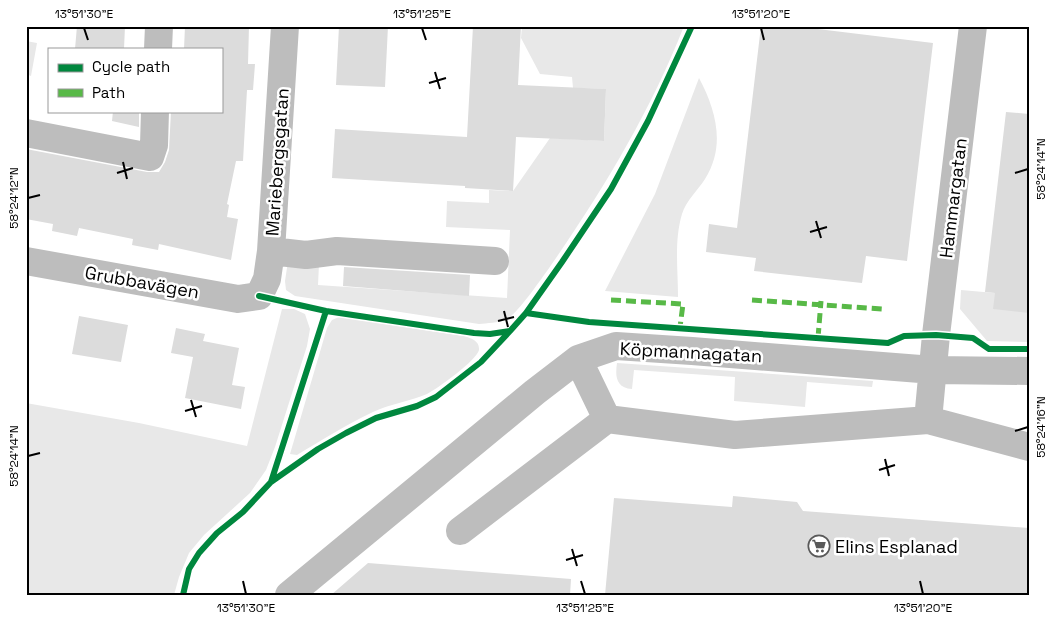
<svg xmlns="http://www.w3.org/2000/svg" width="1055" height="621" viewBox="0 0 1055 621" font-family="'Space Grotesk',sans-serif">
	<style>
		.green { fill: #e8e8e8 }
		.building { fill: #dcdcdc }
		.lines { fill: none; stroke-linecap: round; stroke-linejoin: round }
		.minor { stroke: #bdbdbd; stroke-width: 28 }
		.quiet { stroke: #58b947; stroke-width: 5; stroke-dasharray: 10 5; stroke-linecap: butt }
		.cycleway-casing { stroke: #fff; stroke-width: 9 }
		.cycleway { stroke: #00873e; stroke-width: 6 }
		.ticks { fill: none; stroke: #000; stroke-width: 2 }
		.labels { text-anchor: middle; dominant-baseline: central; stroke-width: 5; stroke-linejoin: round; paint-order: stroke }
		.street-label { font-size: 18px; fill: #000; stroke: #fff }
		.poi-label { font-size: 18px; fill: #000; stroke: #fff; text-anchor: start }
		.neatline { fill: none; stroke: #000; stroke-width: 2 }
		.ticks-label { font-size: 12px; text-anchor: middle; fill: #000 }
	</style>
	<rect width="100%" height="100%" fill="#fff"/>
	<path class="green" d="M 522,26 L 684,26 C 650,113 600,195 547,271 C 539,282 516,316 505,320 C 498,323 487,323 479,324 L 295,296 L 286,290 L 285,281 L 288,261 L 319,264 L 318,285 L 507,298 L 510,230 L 446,227 L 447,201 L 489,203 L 489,190 L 513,191 L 550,138 L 604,141 L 606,89 L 573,88 L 572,77 L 540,74 L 521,38 Z
		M 26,41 L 37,43 L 31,76 L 26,74 Z
		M 699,78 C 716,110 726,146 705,179 C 698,190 686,201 682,214 C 674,241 678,269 678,297 L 605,291 L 655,194 Z
		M 961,290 L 995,293 L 1029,313 L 1029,342 L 987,341 L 960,309 Z
		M 282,309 L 294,309 L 305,314 L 310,329 L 307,346 L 275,447 L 266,470 L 250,493 L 204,535 L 189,553 L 179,577 L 174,595 L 26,595 L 26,403 L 139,423 L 247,446 Z
		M 339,317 L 464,336 C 471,338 480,341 479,350 C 477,360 437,389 427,394 C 410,401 390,404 373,412 C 347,424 322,440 297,455 L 290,454 L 327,328 L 332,320 Z
		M 617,363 L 873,381 L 872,387 L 807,382 L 805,407 L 734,401 L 735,377 L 634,370 L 632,389 C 616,388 615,376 617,363 Z"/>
	<path class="building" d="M 77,26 L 125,26 L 124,49 L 75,49 Z
		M 185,26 L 249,26 L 248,64 L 255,64 L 253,90 L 247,90 L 243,161 L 236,161 L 227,204 L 229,205 L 227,217 L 238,219 L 231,260 L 159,244 L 158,250 L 132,245 L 133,239 L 79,228 L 77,236 L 52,231 L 53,224 L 26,219 L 26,149 L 147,172 L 159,172 L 165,162 L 169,150 L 171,111 L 221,111 L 221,49 L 184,49 Z
		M 339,26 L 388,26 L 385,87 L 336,85 Z
		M 473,26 L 521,26 L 518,85 L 606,89 L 604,141 L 516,137 L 513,191 L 465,188 L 465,186 L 332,178 L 335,129 L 467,137 Z
		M 761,26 L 793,26 L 933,43 L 907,261 L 866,256 L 862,283 L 754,271 L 756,258 L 706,252 L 709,224 L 737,228 Z
		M 113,111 L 139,111 L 139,127 L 112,121 Z
		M 1006,112 L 1029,114 L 1029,313 L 993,309 L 995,293 L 985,292 Z
		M 344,267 L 470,275 L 469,296 L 343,286 Z
		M 79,316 L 128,325 L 121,362 L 72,354 Z
		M 176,328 L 205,334 L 203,341 L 239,348 L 232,385 L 245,387 L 241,409 L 185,398 L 193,357 L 171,353 Z
		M 733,496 L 797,502 L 803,511 L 1029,528 L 1029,595 L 605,595 L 614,498 L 732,507 Z
		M 368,563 L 571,579 L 570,595 L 331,595 Z"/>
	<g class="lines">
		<path class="minor" d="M 158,49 L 159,26
			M 26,133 L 150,157 L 154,145 L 155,111
			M 271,251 L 306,255 L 337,251 L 495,261
			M 26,261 L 238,299 L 259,296 L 267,279 L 271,251 L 285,26
			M 578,359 L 607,419
			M 928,420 L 1029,447
			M 460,531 L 607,419 L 735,435 L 928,420 L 936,335 L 973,26
			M 289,595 L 535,392 L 578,359 L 616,346 L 692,351 L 933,370 L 1029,371"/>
		<path class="quiet" d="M 611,300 L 683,304 L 680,327
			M 752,300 L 882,309
			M 818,338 L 821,301"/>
		<g class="cycleway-casing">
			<path id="cycleway" d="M 259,296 L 326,311 L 474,333 L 490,334 L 510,331
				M 526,313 L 589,322 L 888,343 L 904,336 L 936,335 L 973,338 L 989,349 L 1029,349
				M 271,482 L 326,311
				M 183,595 L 189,569 L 199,553 L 217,533 L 243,512 L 271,482 L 318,449 L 346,433 L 376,418 L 417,406 L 436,397 L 481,362 L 510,331 L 526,313 L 562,262 L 611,189 L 648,121 L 692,26"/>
		</g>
		<use href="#cycleway" class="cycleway"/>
	</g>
	<path class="ticks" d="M 84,28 L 88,40M 422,28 L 426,40M 761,28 L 764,40M 435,72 L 440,89M 429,83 L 446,78M 123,162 L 127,179M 117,173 L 133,168M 1015,173 L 1028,169M 28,198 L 40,195M 816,221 L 821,238M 810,232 L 827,227M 504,311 L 508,327M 498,321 L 514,317M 191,400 L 196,417M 185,411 L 202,406M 1015,431 L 1028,427M 28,456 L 40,453M 885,459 L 889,476M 879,470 L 895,465M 572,549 L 577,566M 566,560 L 583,555M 243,581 L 246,594M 581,581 L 585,594M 920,581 L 923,594"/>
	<defs>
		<g id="supermarket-ring" transform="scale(1.125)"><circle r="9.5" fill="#fff" stroke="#595959" stroke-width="1.5"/><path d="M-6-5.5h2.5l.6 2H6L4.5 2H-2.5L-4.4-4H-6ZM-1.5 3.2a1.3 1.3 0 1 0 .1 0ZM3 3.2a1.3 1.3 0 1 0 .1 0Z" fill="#595959"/></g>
	</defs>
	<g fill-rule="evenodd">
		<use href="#supermarket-ring" x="819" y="546"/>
	</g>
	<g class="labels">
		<g class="street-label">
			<text transform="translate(277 162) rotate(-86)">Mariebergsgatan</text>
			<text transform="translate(953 198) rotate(-83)">Hammargatan</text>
			<text transform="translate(142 282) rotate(10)">Grubbavägen</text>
			<text transform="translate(691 352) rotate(3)">Köpmannagatan</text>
		</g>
		<g class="poi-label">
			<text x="835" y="546">Elins Esplanad</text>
		</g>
	</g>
	<rect width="1055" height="621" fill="none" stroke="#ffffff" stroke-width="55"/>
	<rect x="48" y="48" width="175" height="65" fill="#ffffff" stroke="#999999"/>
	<rect x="58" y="64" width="25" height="8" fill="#00873e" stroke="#999999"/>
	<text x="92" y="72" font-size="15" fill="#000000">Cycle path</text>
	<rect x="58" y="89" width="25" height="8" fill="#58b947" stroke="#999999"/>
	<text x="92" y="98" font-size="15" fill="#000000">Path</text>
	<rect x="28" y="28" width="1000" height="566" class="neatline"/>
	<g class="ticks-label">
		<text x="84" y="18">13°51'30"E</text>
		<text x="422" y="18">13°51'25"E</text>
		<text x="761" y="18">13°51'20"E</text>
		<text transform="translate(1041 169) rotate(-90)" y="4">58°24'14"N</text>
		<text transform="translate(14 198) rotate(-90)" y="4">58°24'12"N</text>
		<text transform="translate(1041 427) rotate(-90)" y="4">58°24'16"N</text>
		<text transform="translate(14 456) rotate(-90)" y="4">58°24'14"N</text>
		<text x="246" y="612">13°51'30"E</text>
		<text x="585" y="612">13°51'25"E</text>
		<text x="923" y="612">13°51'20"E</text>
	</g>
</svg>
